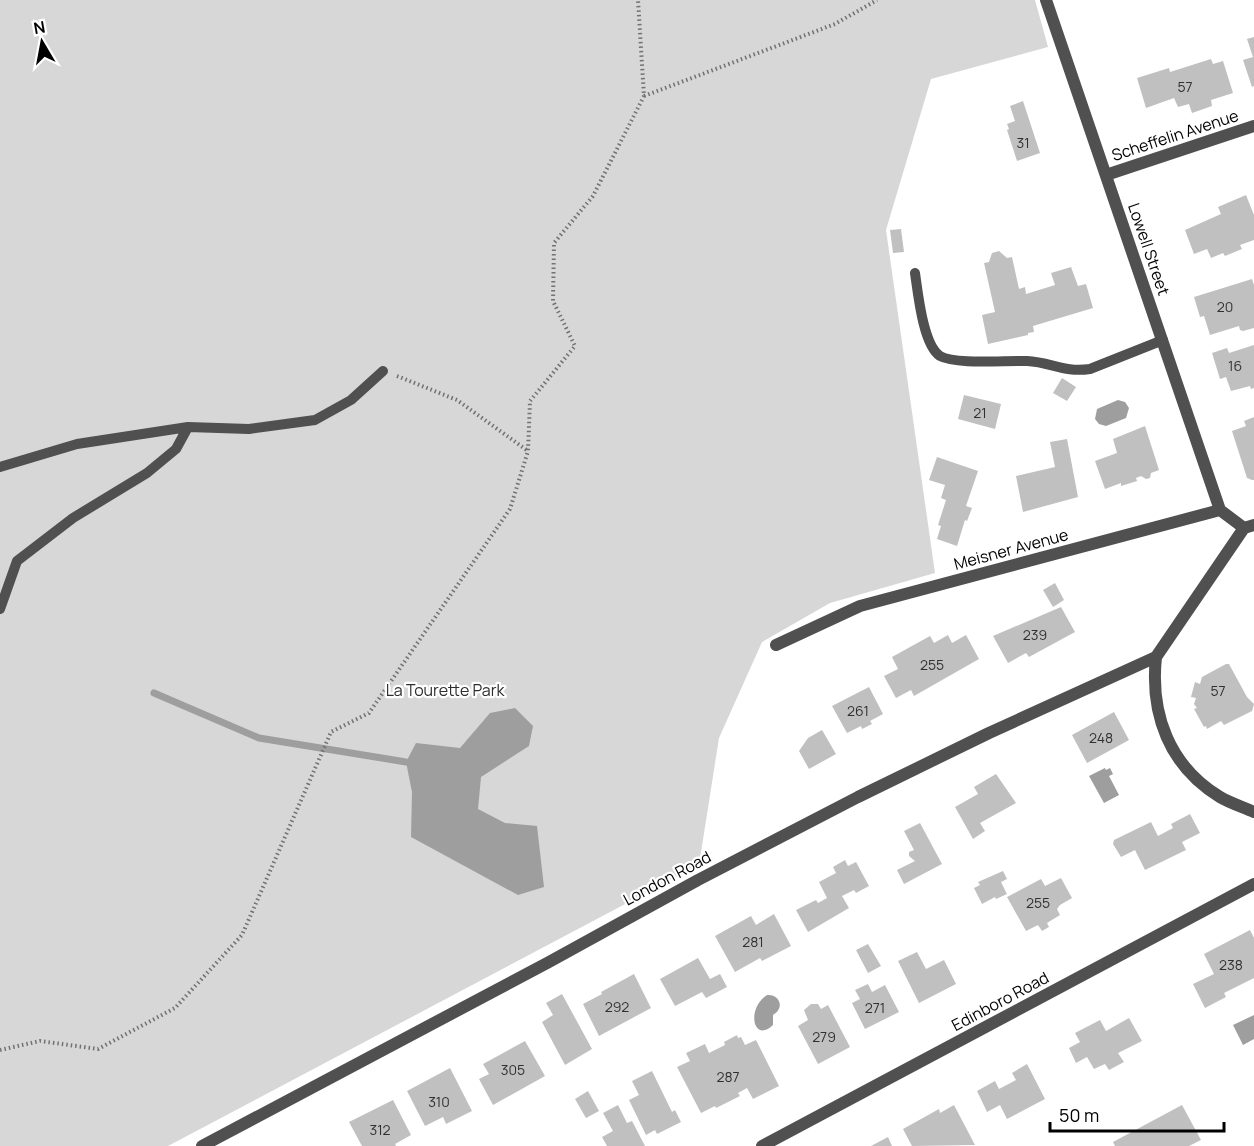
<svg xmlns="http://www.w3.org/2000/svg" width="1254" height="1146" viewBox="0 0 1254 1146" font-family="Manrope,sans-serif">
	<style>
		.green { fill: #d7d7d7 }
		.water { fill: #9e9e9e }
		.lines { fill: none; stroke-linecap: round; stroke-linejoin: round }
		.stream { stroke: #9e9e9e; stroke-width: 7 }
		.building { fill: #c0c0c0 }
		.path { stroke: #727272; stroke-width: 4; stroke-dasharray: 1.5 3; stroke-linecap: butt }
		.lane { stroke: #505050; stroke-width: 10 }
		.street { stroke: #505050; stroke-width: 12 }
		.labels { text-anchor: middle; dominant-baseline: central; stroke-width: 4.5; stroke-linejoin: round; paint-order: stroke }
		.number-label { font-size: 14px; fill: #303030 }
		.street-label { font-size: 16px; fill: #000; stroke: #fff }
		.park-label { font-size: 16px; fill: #2e2e2e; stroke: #fff }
	</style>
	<rect width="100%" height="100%" fill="#fff"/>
	<path class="green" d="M 0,0 L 1035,0 L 1048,47 L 931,79 L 886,230 L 935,573 L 830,603 L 762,642 L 719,738 L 699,865 L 168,1146 L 0,1146 Z"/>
	<path class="water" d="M 1118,400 L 1125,402 L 1129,408 L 1126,418 L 1106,426 L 1099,424 L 1095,419 L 1097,409 Z
		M 515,708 L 533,726 L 529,746 L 481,777 L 478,809 L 505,823 L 537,826 L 544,887 L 518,895 L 411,837 L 412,792 L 406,762 L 416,743 L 460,748 L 490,713 Z
		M 1105,768 L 1106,770 L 1110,768 L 1113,774 L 1109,776 L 1119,795 L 1104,803 L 1089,776 Z
		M 767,995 C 780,994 785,1008 773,1015 L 773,1025 C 753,1044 746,1008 767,995 Z
		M 1254,1015 L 1254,1039 L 1243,1045 L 1233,1025 Z"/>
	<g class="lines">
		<path class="stream" d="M 154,693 L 259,738 L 406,762"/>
	</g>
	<path class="building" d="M 1254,37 L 1254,86 L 1252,87 L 1243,60 L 1253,57 L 1247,39 Z
		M 1211,59 L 1213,64 L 1223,61 L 1233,93 L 1211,100 L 1212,106 L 1192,113 L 1189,104 L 1178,107 L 1174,98 L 1146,108 L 1137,78 L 1169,68 L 1170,72 Z
		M 1023,101 L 1040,153 L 1017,161 L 1007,130 L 1009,129 L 1007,124 L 1015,121 L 1010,106 Z
		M 1246,195 L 1254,215 L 1254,240 L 1240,245 L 1242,249 L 1225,256 L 1223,253 L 1211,258 L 1207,249 L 1194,254 L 1185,230 L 1221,214 L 1218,207 Z
		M 901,229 L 904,252 L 893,253 L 890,230 Z
		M 999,251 L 1007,258 L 1012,257 L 1019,289 L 1025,287 L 1026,294 L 1055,285 L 1051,273 L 1071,267 L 1078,286 L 1086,284 L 1093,308 L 1033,326 L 1034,332 L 1028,333 L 1028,335 L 988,344 L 982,315 L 995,312 L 984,263 L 989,262 L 992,253 Z
		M 1252,279 L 1254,285 L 1254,328 L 1243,331 L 1240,330 L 1239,326 L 1210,335 L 1204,316 L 1200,317 L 1194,297 Z
		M 1254,345 L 1254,388 L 1251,389 L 1250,386 L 1231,391 L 1226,377 L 1220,379 L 1212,353 L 1227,348 L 1229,353 Z
		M 1062,378 L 1076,387 L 1067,401 L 1053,393 Z
		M 964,395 L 1001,404 L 995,429 L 958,419 Z
		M 1254,417 L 1254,480 L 1252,480 L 1247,478 L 1232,431 L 1246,426 L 1244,421 Z
		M 1145,426 L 1159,470 L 1151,473 L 1150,478 L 1146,479 L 1141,476 L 1136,478 L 1137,481 L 1121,486 L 1121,483 L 1105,489 L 1095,461 L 1117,453 L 1113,439 Z
		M 1067,439 L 1078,497 L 1023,512 L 1016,476 L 1055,467 L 1050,442 Z
		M 937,457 L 978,471 L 966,506 L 972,508 L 967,521 L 965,520 L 957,546 L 937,539 L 941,526 L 938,525 L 946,500 L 941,498 L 945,485 L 929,480 Z
		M 1055,583 L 1064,600 L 1053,607 L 1043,590 Z
		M 1061,607 L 1075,632 L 1029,657 L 1026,653 L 1008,663 L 993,636 Z
		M 948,635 L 952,643 L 966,635 L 979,659 L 914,696 L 911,690 L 896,698 L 884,676 L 898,669 L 892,657 L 930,636 L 934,643 Z
		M 1226,664 L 1229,664 L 1247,697 L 1254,704 L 1252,711 L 1224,725 L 1221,721 L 1207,729 L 1206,726 L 1204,727 L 1194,709 L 1197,708 L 1194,704 L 1196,698 L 1191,697 L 1195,682 L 1200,684 L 1202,677 Z
		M 869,687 L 883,714 L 870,721 L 872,724 L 862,729 L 861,726 L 847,733 L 832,706 Z
		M 1114,712 L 1129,740 L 1087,763 L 1072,735 Z
		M 822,730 L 836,754 L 809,769 L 799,751 L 808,738 Z
		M 996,774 L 1016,803 L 980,823 L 985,831 L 973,839 L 955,807 L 978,794 L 974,787 Z
		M 1190,814 L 1200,833 L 1182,842 L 1186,850 L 1145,870 L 1135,850 L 1121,857 L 1113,844 L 1114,840 L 1151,822 L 1158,836 L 1173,828 L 1171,824 Z
		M 920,823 L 942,864 L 904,884 L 897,870 L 915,861 L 909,856 L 909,852 L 914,850 L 904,831 Z
		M 845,860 L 848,866 L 856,862 L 869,886 L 856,893 L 854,890 L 842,896 L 849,908 L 808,932 L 796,910 L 816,900 L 818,903 L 827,898 L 819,882 L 836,873 L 833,867 Z
		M 1003,871 L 1007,879 L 1001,882 L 1007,894 L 996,899 L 995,897 L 982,904 L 974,888 L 980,885 L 978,882 Z
		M 1061,878 L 1072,898 L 1060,905 L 1057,909 L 1060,915 L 1047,923 L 1049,927 L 1042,931 L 1038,925 L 1026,931 L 1007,897 L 1041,879 L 1045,886 Z
		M 774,914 L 791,946 L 762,961 L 760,958 L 735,972 L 715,936 L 751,916 L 756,925 Z
		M 1250,930 L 1254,938 L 1254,978 L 1224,993 L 1226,997 L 1205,1008 L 1193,984 L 1214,974 L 1204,954 Z
		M 868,944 L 881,966 L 868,973 L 856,950 Z
		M 917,952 L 926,969 L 944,960 L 956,984 L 919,1003 L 898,961 Z
		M 698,958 L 710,979 L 720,974 L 727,987 L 706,998 L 702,992 L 675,1006 L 660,979 Z
		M 634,974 L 651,1008 L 599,1036 L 583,1004 L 602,994 L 601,992 Z
		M 868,984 L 872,992 L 885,985 L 899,1012 L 865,1029 L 852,1003 L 860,999 L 855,990 Z
		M 562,994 L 592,1049 L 565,1065 L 542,1022 L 553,1015 L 546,1003 Z
		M 811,1004 L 818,1004 L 821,1009 L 828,1005 L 850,1047 L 818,1064 L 798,1026 L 808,1020 L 804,1010 Z
		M 1129,1018 L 1142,1041 L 1118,1053 L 1124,1062 L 1109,1070 L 1105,1064 L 1094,1069 L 1087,1057 L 1076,1063 L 1069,1048 L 1080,1042 L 1075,1033 L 1100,1020 L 1106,1031 Z
		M 737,1035 L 738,1038 L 741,1037 L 745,1045 L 756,1040 L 779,1086 L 753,1099 L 747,1088 L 738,1093 L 740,1096 L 716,1108 L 715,1106 L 701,1113 L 677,1067 L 690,1061 L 686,1053 L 705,1044 L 709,1053 L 725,1045 L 724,1042 Z
		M 525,1041 L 545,1076 L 493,1105 L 479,1079 L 489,1074 L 483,1064 Z
		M 1027,1064 L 1045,1099 L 1007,1119 L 1000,1105 L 987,1112 L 977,1091 L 995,1081 L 999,1089 L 1016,1080 L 1012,1073 Z
		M 450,1068 L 472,1111 L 446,1124 L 443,1117 L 425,1126 L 407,1091 Z
		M 652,1071 L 672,1112 L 675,1110 L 681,1122 L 657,1134 L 655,1130 L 646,1135 L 629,1100 L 639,1095 L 632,1081 Z
		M 588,1091 L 599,1111 L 586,1118 L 575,1099 Z
		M 393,1100 L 411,1135 L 395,1144 L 396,1146 L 362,1146 L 349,1122 Z
		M 618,1105 L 627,1123 L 632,1121 L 645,1146 L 607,1146 L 602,1137 L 613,1131 L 603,1113 Z
		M 954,1105 L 975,1145 L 912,1146 L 903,1129 L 939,1109 L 940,1113 Z
		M 1182,1105 L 1201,1140 L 1189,1146 L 1115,1146 L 1113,1142 Z
		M 888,1137 L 892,1146 L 871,1146 Z"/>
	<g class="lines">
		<path class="path" d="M 644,96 L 835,24 L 877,0
			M 397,376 L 457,400 L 528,451
			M 0,1050 L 40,1041 L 98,1049 L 175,1008 L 242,935 L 331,732 L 369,713 L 510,509 L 528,451 L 530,401 L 575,346 L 553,301 L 554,243 L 593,196 L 644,96 L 638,0"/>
		<path class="lane" d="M 915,273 C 918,293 923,345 940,356 C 956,365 1007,360 1027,361 C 1051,362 1064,373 1090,369 L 1163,340
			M 188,427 L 249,429 L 315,420 L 351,400 L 383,371
			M 0,467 L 77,444 L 188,427 L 176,449 L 147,473 L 73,518 L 17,561 L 0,609"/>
		<path class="street" d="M 1046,0 L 1220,510
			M 1106,175 L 1254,126
			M 1244,528 L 1156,657 C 1150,714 1169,766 1220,797 C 1230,803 1243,807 1254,812
			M 776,645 L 860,606 L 1220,510 L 1244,528 L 1254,525
			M 202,1146 L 549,962 L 698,880 L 858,797 L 989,733 L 1156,657
			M 762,1146 L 1254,884"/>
	</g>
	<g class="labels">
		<g class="number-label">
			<text x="1185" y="86">57</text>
			<text x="1023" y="142">31</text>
			<text x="1225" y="306">20</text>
			<text x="1235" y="365">16</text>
			<text x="980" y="412">21</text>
			<text x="1035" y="634">239</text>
			<text x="932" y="664">255</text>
			<text x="1218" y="690">57</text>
			<text x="858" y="710">261</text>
			<text x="1101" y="737">248</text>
			<text x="1038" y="902">255</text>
			<text x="753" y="941">281</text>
			<text x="1231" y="964">238</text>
			<text x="617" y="1006">292</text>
			<text x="875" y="1007">271</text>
			<text x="824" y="1036">279</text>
			<text x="513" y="1069">305</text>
			<text x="728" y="1076">287</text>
			<text x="439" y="1101">310</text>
			<text x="380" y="1129">312</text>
		</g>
		<g class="street-label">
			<text transform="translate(1175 135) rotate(-18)">Scheffelin Avenue</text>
			<text transform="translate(1149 249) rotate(71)">Lowell Street</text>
			<text transform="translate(1011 549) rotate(-15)">Meisner Avenue</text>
			<text transform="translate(667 878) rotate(-28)">London Road</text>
			<text transform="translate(1000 1001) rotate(-28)">Edinboro Road</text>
		</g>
		<g class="park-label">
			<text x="445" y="690">La Tourette Park</text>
		</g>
	</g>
	<g transform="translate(42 42) rotate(350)" stroke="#ffffff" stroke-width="4.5" paint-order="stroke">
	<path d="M0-4.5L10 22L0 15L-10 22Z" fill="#000000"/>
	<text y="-9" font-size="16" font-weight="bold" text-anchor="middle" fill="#000000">N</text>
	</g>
	<path d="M1050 1122v9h174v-9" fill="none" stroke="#000000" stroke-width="3"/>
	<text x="1059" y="1122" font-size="18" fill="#000000" stroke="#ffffff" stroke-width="4.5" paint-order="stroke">50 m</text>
</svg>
